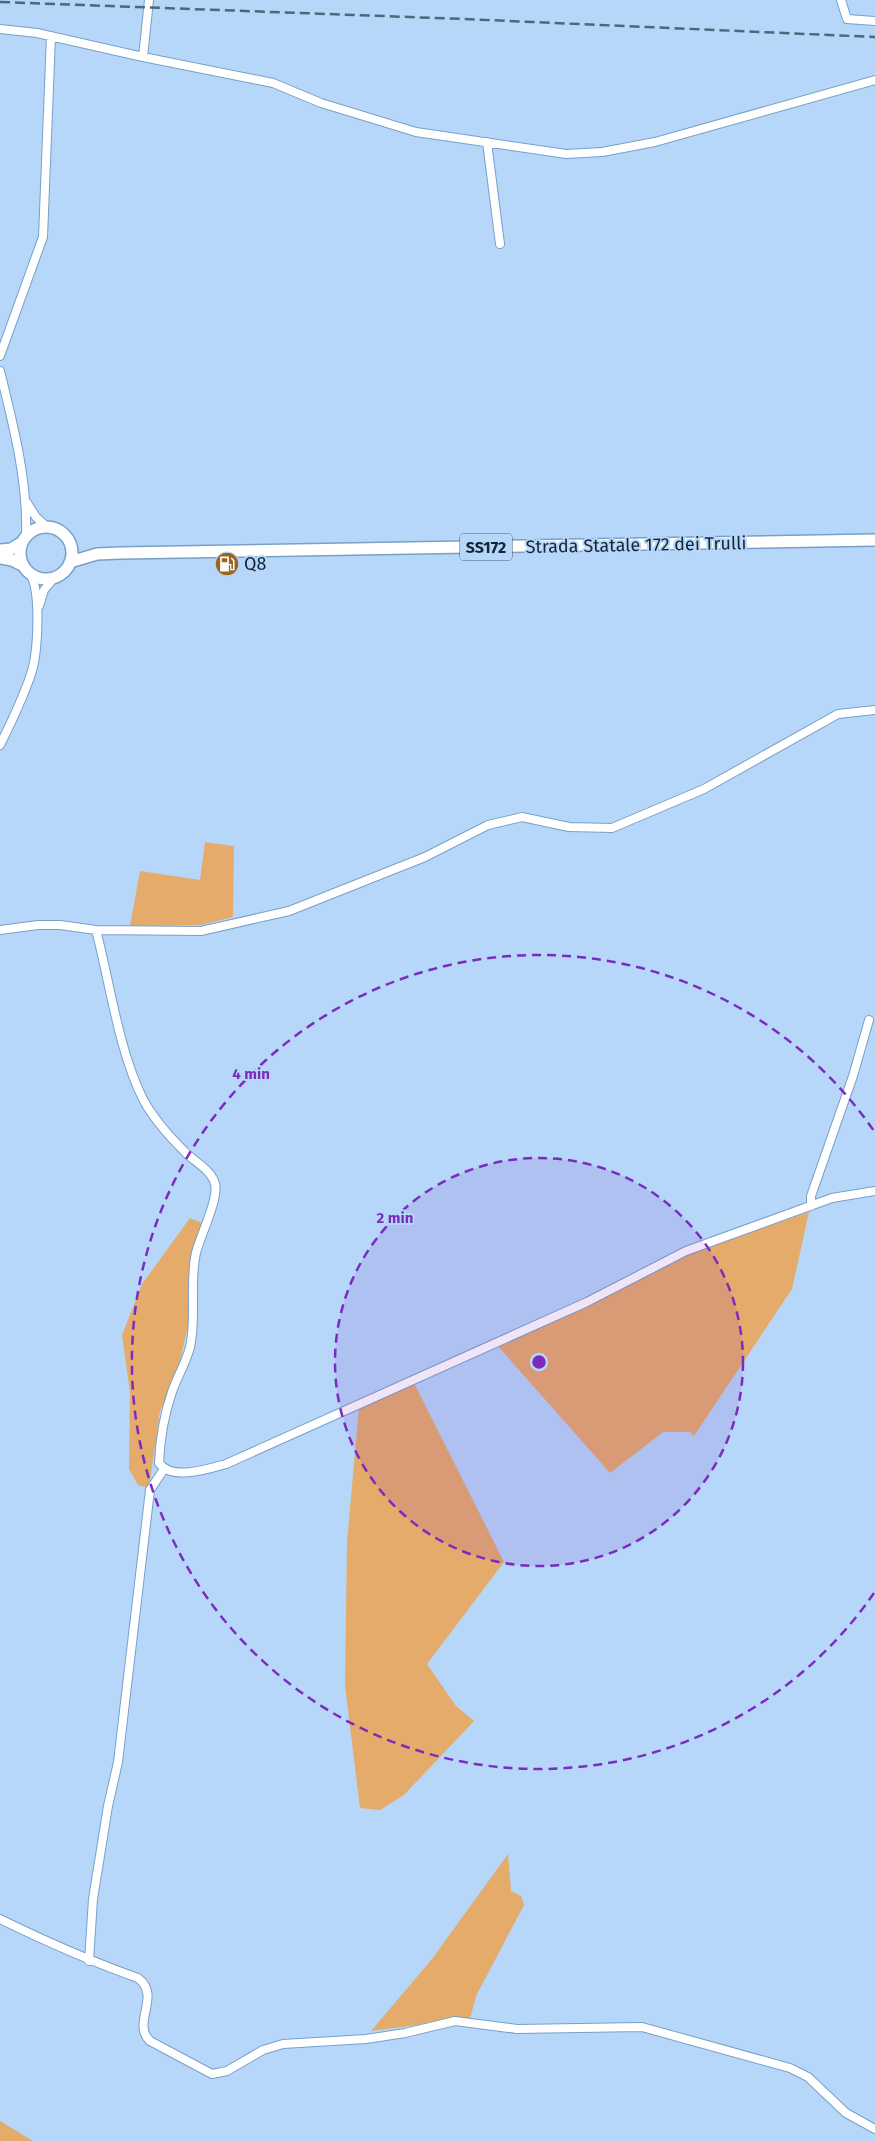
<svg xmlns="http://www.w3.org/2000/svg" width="875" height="2141" viewBox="0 0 875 2141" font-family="'Fira Sans',sans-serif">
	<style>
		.green { fill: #e5ab6b }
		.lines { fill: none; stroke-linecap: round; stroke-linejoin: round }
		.minor-casing { stroke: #78a0c8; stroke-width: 10 }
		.primary-casing { stroke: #78a0c8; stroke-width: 14 }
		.minor { stroke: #fff; stroke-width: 8 }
		.primary { stroke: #fff; stroke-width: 11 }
		.rail { stroke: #4f667b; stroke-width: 2.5; stroke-dasharray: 10 5; stroke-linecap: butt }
		.ring { fill: none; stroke: #7b2cbf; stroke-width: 2.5; stroke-dasharray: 9 6 }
		.labels { text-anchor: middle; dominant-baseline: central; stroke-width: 4; stroke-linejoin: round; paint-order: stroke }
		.shield { fill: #b6d7f9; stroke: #455a6f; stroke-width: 1 }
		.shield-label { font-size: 16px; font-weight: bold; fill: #152534 }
		.street-label { font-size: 18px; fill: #152534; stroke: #b6d7f9 }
		.poi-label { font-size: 18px; fill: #152534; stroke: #b6d7f9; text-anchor: start }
		.centre { fill: #7b2cbf; stroke: #b6d7f9; stroke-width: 2.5 }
		.ring-label { font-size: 15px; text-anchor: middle; font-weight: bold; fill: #7b2cbf; stroke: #b6d7f9; stroke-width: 4; stroke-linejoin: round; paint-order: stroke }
	</style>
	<rect width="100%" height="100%" fill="#b6d7f9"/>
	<path class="green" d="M 205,842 L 234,846 L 233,917 L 201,925 L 130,926 L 140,871 L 200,880 Z
		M 809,1212 L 792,1289 L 694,1436 L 690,1432 L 663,1432 L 610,1473 L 497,1345 L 685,1255 Z
		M 190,1218 L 202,1223 L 188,1326 L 176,1378 L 160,1411 L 149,1488 L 138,1485 L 129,1469 L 130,1393 L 122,1335 L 142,1284 Z
		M 414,1383 L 504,1562 L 427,1664 L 456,1706 L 474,1721 L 404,1795 L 380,1810 L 360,1808 L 345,1686 L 347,1542 L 359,1408 Z
		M 508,1854 L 511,1891 L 521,1896 L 524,1905 L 477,1994 L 470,2018 L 371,2031 L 432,1959 Z
		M 0,2121 L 33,2141 L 0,2141 Z"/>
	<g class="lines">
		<g class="minor-casing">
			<path id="minor" d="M 841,0 L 847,19 L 875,21
				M 0,29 L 37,33 L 143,57 L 273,83 L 321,103 L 416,132 L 566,154 L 602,152 L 655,142 L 875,80
				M 143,57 L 149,0
				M 487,142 L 500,244
				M 0,356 L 43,237 L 51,36
				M 0,371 C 13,424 28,481 26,536
				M 27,503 L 36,517 L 47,527
				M 39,606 L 44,590 L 54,578
				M 0,745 C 11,723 23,698 31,674 C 38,653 41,595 31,575
				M 0,930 L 38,925 L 60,925 L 96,930 L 201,931 L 289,911 L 425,857 L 488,825 L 522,817 L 569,827 L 612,828 L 704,789 L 838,714 L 875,710
				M 96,930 C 110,983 119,1053 144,1101 C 154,1119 170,1137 184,1151 C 193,1161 212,1170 215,1184 C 219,1199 200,1236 196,1253 C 189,1283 197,1316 190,1347 C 186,1363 177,1377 172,1392 C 164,1415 160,1440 159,1463 C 172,1481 208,1469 226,1464 L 587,1302 L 686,1251 L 832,1198 L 875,1191
				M 811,1206 L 811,1196 L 853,1076 L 869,1020
				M 0,1919 C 45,1941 90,1961 138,1978 C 162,1996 131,2023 150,2041 L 212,2074 L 227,2071 L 263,2050 L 283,2044 L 366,2039 L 405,2033 L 455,2021 L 517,2029 L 642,2027 L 790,2068 L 808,2077 L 846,2113 L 875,2129
				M 89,1961 L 93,1899 L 108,1806 L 118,1762 L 150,1490 L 164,1469"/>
		</g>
		<g class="primary-casing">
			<path id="primary" d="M20 553a26 26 0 1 1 52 0a26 26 0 1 1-52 0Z
				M 0,550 L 11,549 L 21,543
				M 0,558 L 12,560 L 22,565
				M 70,562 L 97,554 L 121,553 L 875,540"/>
		</g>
		<use href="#minor" class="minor"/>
		<use href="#primary" class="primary"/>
		<path class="rail" d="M 0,2 L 464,19 L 875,37"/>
	</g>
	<circle cx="539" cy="1362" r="204" fill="#7b2cbf" fill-opacity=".12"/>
	<g class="ring">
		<circle cx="539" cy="1362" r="204"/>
		<path d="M874 1593A407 407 0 1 1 874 1131"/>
	</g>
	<defs>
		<g id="fuel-disc" transform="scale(1.25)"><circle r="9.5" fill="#9b651e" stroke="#b6d7f9"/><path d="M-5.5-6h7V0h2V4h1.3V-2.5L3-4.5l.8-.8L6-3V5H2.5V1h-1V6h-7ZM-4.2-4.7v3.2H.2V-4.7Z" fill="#fff"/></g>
	</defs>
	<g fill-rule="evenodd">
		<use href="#fuel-disc" x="227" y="564"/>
	</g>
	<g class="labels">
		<rect class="shield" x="460" y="533.5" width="52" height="27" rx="4"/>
		<g class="shield-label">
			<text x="486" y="547">SS172</text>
		</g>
		<g class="street-label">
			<text transform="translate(636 545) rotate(-1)">Strada Statale 172 dei Trulli</text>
		</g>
		<g class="poi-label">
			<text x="244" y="564">Q8</text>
		</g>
	</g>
	<circle cx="539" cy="1362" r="8" class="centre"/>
	<g class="ring-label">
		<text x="251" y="1079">4 min</text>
		<text x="395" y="1223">2 min</text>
	</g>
</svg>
